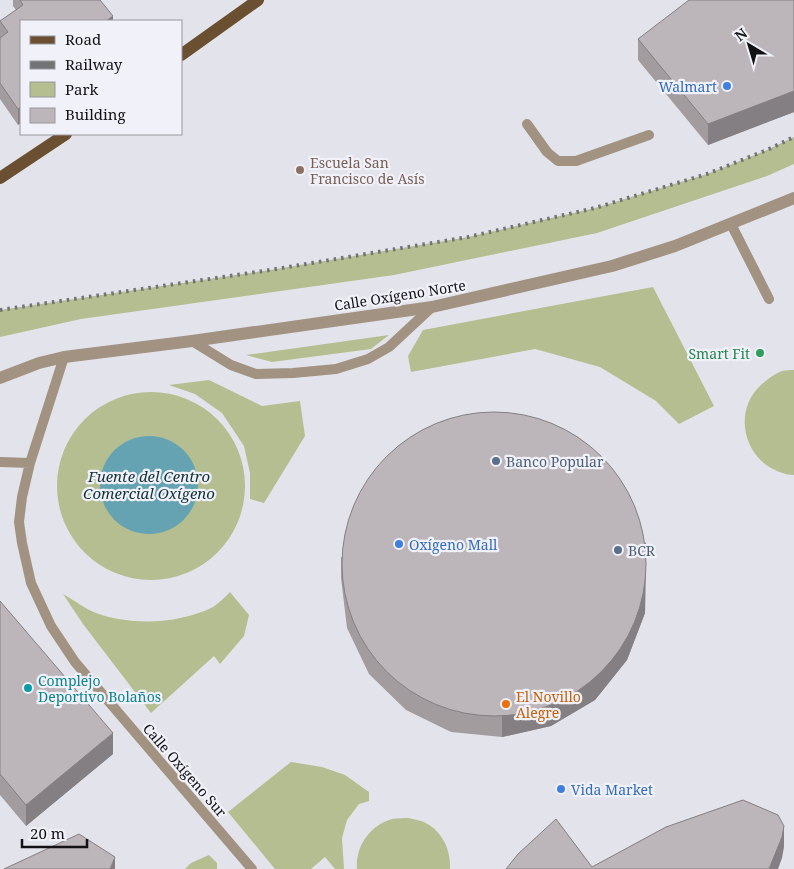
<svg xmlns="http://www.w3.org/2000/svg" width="794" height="869" viewBox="0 0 794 869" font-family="'Noto Serif',serif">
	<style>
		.green { fill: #b4be90 }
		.water { fill: #65a3b2 }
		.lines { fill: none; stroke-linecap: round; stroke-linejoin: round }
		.lane { stroke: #a29282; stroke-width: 10 }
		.street { stroke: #a29282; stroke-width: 12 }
		.primary { stroke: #6a4f30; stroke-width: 12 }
		.rail { stroke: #727277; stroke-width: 4; stroke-dasharray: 2.5 5; stroke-linecap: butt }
		.wall { fill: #a29c9f }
		.shaded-wall { fill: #847f82 }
		.building { fill: #bcb5b9; stroke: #847f82 }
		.shop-dot { fill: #3f7fe0; stroke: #f0f1f9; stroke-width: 2 }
		.education-dot { fill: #8d6e63; stroke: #f0f1f9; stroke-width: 2 }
		.leisure-dot { fill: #2e9e5b; stroke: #f0f1f9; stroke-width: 2 }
		.service-dot { fill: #5c6f8a; stroke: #f0f1f9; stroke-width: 2 }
		.culture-dot { fill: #0f9aa8; stroke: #f0f1f9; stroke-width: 2 }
		.food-dot { fill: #e8710a; stroke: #f0f1f9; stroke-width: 2 }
		.labels { text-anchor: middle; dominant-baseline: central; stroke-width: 4.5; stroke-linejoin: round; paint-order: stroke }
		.shop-label { font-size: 14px; fill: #366cbe; stroke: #f0f1f9; text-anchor: start }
		.education-label { font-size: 14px; fill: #785e54; stroke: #f0f1f9; text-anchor: start }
		.street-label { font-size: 14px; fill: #121214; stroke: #f0f1f9 }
		.leisure-label { font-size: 14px; fill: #27864d; stroke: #f0f1f9; text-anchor: end }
		.service-label { font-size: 14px; fill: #4e5e75; stroke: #f0f1f9; text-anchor: start }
		.culture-label { font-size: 14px; fill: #0d838f; stroke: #f0f1f9; text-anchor: start }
		.food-label { font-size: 14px; fill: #c56008; stroke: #f0f1f9; text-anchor: start }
		.water-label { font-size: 15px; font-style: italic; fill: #113138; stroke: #f0f1f9 }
	</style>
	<rect width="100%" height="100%" fill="#e3e4eb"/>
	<path class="green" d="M 794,137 L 794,164 L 767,176 L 597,233 L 394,275 L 81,319 L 0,337 L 0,310 L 270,270 L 468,237 L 595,208 L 707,174 L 767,150 Z
		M 653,287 L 714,406 L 679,424 L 656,401 L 600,367 L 535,349 L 411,372 L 408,356 L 423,330 Z
		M 389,335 L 371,349 L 272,362 L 246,355 Z
		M 794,370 L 794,475 C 784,475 773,470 765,464 C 741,445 737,408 760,386 C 766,380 774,374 782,371 C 786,370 790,370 794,370 Z
		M 209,380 L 262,406 L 300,401 L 305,436 L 264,503 L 250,499 L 250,473 L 244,446 L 222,413 L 195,394 L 169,385 Z
		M57 486a94 94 0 1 1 188 0a94 94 0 1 1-188 0Z
		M 230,592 L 249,615 L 244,636 L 220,664 L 214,656 L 151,713 L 83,624 L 63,594 C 74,600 85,609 96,613 C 132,626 179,624 213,607 C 219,603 225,597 230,592 Z
		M 291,762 L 322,767 L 345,775 L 369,792 L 369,801 L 359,804 L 347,820 L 342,838 L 344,869 L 335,869 L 325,857 L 311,869 L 275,869 L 228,812 Z
		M 408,818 C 413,819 419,820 424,822 C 442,831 451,849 450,869 L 357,869 C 355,847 370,825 392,819 C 397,818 403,818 408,818 Z
		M 209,855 L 217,863 L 217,869 L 185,869 L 191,863 Z"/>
	<path class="water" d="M100 485a49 49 0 1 1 98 0a49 49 0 1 1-98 0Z"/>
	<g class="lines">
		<path class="lane" d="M 527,124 L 547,152 L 558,161 L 576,161 L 649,135
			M 731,224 L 769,299
			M 192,341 L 231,365 L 256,374 L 293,373 L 336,369 L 368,359 L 389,347 L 432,307
			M 64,357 L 30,463 L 22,497 L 19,522 L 22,543 L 31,583 L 51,626 L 75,662 L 252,869
			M 0,462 L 30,463"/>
		<path class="street" d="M 0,378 L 39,363 L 64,357 L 192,341 L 432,307 L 612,266 L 675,246 L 794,198"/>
		<path class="primary" d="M 181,55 L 258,0
			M 0,178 L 66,134"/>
		<path class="rail" d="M 0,310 L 270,270 L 468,237 L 595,208 L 707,174 L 767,150 L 794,137"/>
	</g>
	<path class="wall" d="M 13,0 L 100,0 L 113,21 L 21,21 L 18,125 L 0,99 L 0,21 L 16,10 L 13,6 Z
		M 794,0 L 794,112 L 708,145 L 638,60 L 638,39 Z
		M 341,557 L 646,563 L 645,613 L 627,660 L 595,700 L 551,726 L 502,737 L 451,732 L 406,710 L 369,674 L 347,628 L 341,578 Z
		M 0,601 L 113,754 L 26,826 L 0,795 Z"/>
	<path class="shaded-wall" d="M 113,16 L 113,21 L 106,21 Z
		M 794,91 L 794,112 L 708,145 L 708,124 Z
		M 21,106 L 21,123 L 18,125 L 18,109 Z
		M 646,542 L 645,613 L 627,660 L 595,700 L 551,726 L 502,737 L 502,716 Z
		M 113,733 L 113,754 L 26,826 L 26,805 Z
		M 784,826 L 784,847 L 782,858 L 778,869 L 769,869 Z
		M 115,857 L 115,869 L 110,869 Z"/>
	<path class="building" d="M 20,0 L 100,0 L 113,16 L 106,21 L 21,21 L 21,106 L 18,109 L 0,83 L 0,38 L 8,32 L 0,21 L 23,5 Z
		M 689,0 L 794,0 L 794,91 L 708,124 L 638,39 Z
		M342 564a152 152 0 1 1 304 0a152 152 0 1 1-304 0Z
		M 0,601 L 113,733 L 26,805 L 0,774 Z
		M 743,800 L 778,815 L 784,826 L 782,837 L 769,869 L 506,869 L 518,854 L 556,819 L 592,867 L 666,827 Z
		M 79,834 L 115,857 L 110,869 L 4,869 Z"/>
	<g class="shop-dot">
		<circle cx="727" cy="86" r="5"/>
		<circle cx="399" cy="544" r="5"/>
		<circle cx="561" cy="789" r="5"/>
	</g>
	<circle class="education-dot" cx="300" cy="170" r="5"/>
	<circle class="leisure-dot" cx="760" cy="353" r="5"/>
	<g class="service-dot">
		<circle cx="496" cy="461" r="5"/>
		<circle cx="618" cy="550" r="5"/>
	</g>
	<circle class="culture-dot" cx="28" cy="688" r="5"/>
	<circle class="food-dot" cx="506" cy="704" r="5"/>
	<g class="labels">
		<g class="shop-label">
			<text x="717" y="86" text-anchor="end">Walmart</text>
			<text x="409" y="544">Oxígeno Mall</text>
			<text x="571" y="789">Vida Market</text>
		</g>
		<g class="education-label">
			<text x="310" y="162">Escuela San<tspan x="310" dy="16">Francisco de Asís</tspan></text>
		</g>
		<g class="street-label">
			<text transform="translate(400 295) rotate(-9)">Calle Oxígeno Norte</text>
			<text transform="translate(185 770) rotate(49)">Calle Oxígeno Sur</text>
		</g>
		<g class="leisure-label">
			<text x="750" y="353">Smart Fit</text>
		</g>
		<g class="service-label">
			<text x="506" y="461">Banco Popular</text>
			<text x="628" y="550">BCR</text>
		</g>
		<g class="culture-label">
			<text x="38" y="680">Complejo<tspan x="38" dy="16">Deportivo Bolaños</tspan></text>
		</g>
		<g class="food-label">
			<text x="516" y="696">El Novillo<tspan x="516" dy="16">Alegre</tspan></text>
		</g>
		<g class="water-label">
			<text x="149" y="476">Fuente del Centro<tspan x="149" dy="17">Comercial Oxígeno</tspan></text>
		</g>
	</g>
	<rect x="20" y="20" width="162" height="115" fill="#f0f1f9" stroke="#97989d"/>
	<rect x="30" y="36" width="25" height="8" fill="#6a4f30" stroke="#97989d"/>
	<text x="65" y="45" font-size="15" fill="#121214">Road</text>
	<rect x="30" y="61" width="25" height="8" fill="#727277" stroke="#97989d"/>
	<text x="65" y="70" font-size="15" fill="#121214">Railway</text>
	<rect x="30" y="82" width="25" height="15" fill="#b4be90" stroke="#97989d"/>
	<text x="65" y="95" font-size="15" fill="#121214">Park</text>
	<rect x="30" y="108" width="25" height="15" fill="#bcb5b9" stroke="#97989d"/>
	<text x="65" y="120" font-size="15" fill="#121214">Building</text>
	<g transform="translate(749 45) rotate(322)" stroke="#f0f1f9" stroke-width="4" paint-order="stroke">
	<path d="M0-4L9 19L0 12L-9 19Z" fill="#121214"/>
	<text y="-8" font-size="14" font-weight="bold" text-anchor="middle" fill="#121214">N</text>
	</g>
	<path d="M22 839v8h65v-8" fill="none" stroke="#121214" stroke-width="2.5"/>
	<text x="30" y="839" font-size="15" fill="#121214" stroke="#f0f1f9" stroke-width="4" paint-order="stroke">20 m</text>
</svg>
